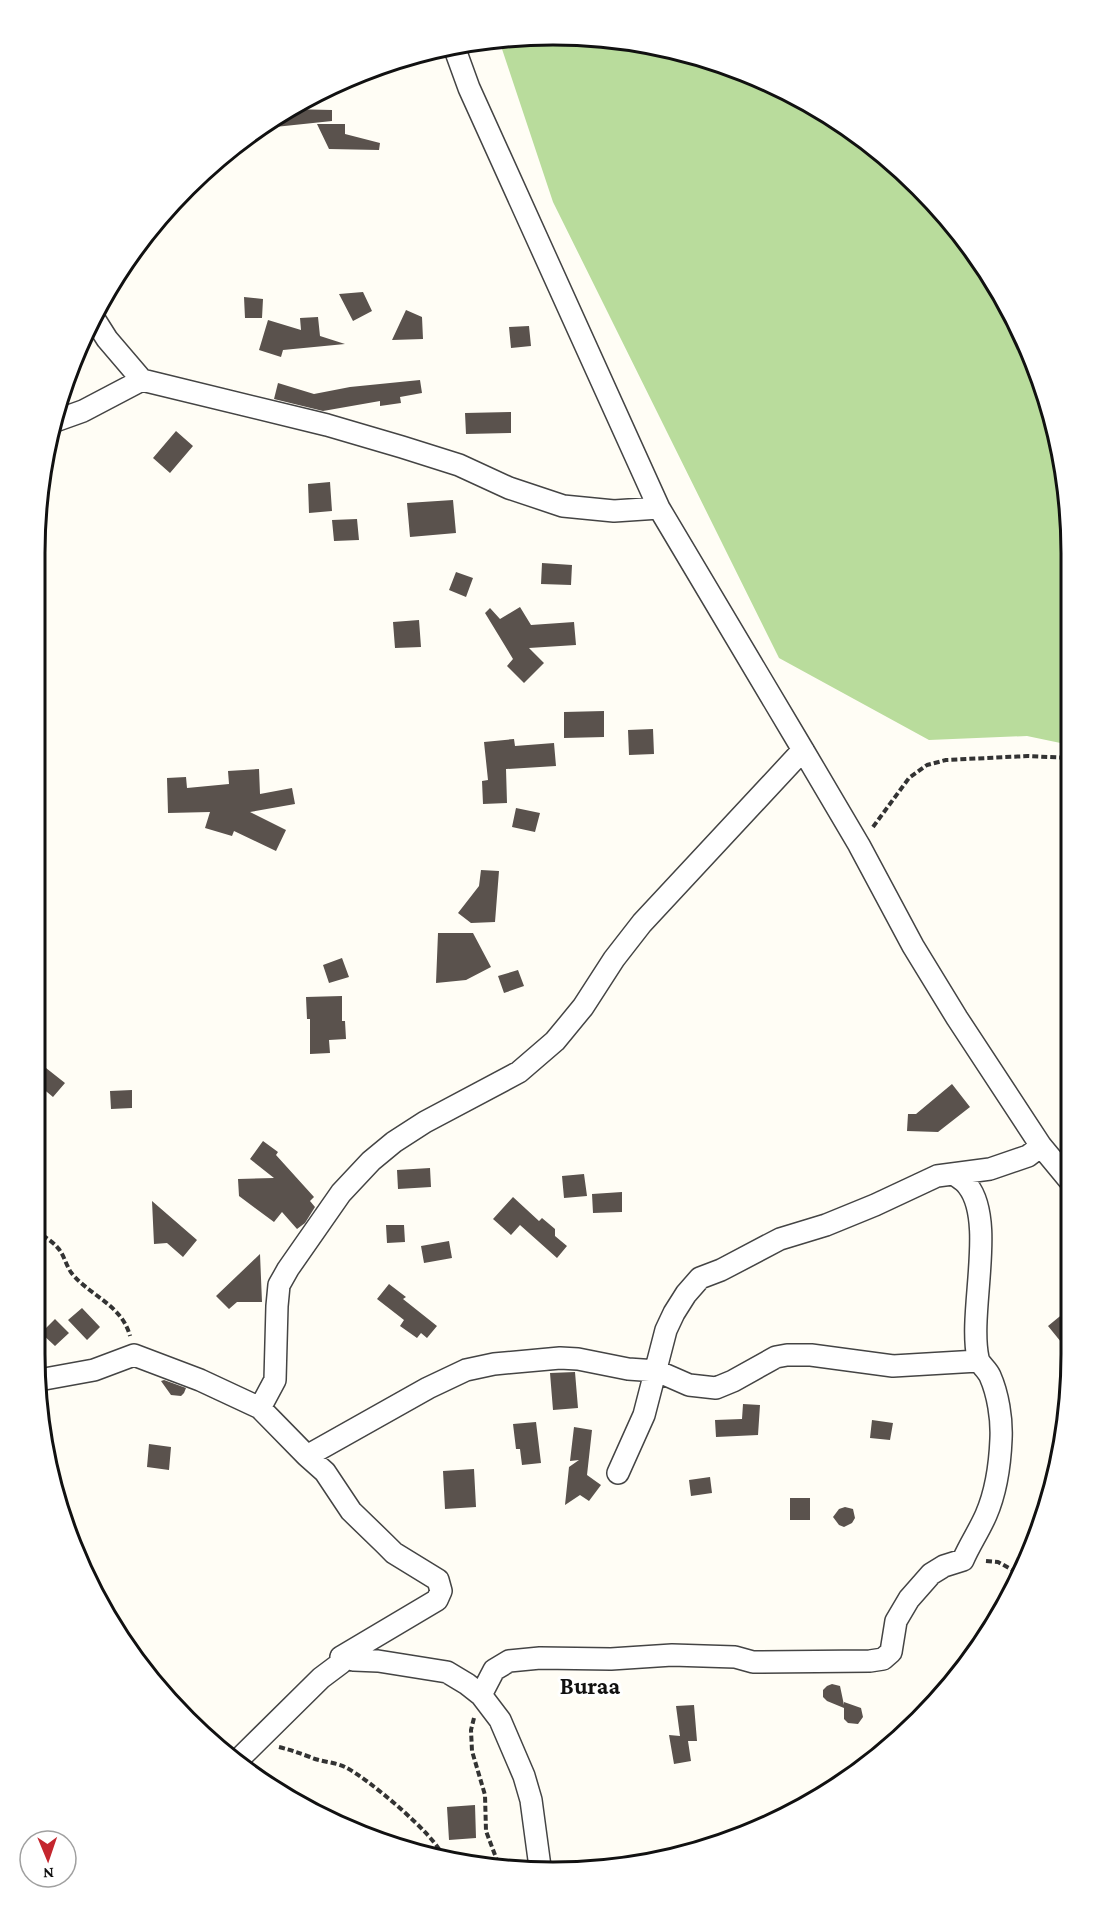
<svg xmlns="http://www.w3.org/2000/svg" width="1106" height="1907" viewBox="0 0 1106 1907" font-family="'Crimson Pro',serif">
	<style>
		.forest { fill: #b9dc9c }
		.building { fill: #5a524d }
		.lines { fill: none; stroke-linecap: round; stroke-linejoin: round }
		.minor-casing { stroke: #444; stroke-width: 24 }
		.path { stroke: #333; stroke-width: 4; stroke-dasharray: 6 3; stroke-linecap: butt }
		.minor { stroke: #fff; stroke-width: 21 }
		.labels { text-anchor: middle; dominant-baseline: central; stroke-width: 6; stroke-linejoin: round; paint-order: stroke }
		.quarter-label { font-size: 24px; font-weight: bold; fill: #111; stroke: #fff }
		.rim { fill: none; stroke: #111; stroke-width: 3 }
	</style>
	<rect width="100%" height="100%" fill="#fffdf5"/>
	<path class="forest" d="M 553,35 L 654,44 L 751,74 L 841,122 L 920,187 L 1002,293 L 1044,387 L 1070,519 L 1070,745 L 1027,736 L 929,740 L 779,658 L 553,202 L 499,40 Z"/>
	<path class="building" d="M 289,109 L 332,110 L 332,121 L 256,129 L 265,122 Z
		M 317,124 L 345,124 L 345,134 L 380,143 L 379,150 L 329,149 Z
		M 363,292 L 372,311 L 353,321 L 339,294 Z
		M 244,297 L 263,299 L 262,318 L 245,318 Z
		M 406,310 L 422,317 L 423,339 L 392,340 Z
		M 318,317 L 320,336 L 345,344 L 283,350 L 281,357 L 259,350 L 268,320 L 301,330 L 300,318 Z
		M 529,326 L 531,346 L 511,348 L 509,327 Z
		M 420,380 L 422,393 L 400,397 L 401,403 L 380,406 L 380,401 L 323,411 L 274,399 L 278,383 L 314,394 L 350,387 Z
		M 511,412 L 511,433 L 466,434 L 465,413 Z
		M 176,431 L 193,446 L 170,473 L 153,458 Z
		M 330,482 L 332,511 L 309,513 L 308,484 Z
		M 453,500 L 456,533 L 410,537 L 407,503 Z
		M 357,519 L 359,540 L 334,541 L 332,520 Z
		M 542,563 L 572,565 L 571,585 L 541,584 Z
		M 456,572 L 473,578 L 466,597 L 449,590 Z
		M 520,607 L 531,625 L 574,622 L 576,645 L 529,648 L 544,663 L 524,683 L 507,666 L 513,659 L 485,613 L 490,608 L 500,619 Z
		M 419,620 L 421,647 L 395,648 L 393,622 Z
		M 604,711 L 604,737 L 564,738 L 564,712 Z
		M 653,729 L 654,754 L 629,755 L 628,730 Z
		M 514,739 L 515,746 L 554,743 L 556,766 L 506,769 L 507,803 L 483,804 L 482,781 L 488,780 L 484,742 Z
		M 259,769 L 260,794 L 292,788 L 295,804 L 250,812 L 286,830 L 276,851 L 234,831 L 232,836 L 205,828 L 210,812 L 168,813 L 167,778 L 186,777 L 187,788 L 229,784 L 228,771 Z
		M 516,808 L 540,813 L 535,832 L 512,827 Z
		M 481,870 L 499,871 L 495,922 L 471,923 L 458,913 L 479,886 Z
		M 438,933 L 473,933 L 491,967 L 466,980 L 436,983 Z
		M 342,958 L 349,977 L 329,983 L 323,965 Z
		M 518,970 L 524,986 L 504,993 L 498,976 Z
		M 342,996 L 342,1021 L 345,1021 L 346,1039 L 329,1040 L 330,1053 L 310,1054 L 310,1019 L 307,1019 L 306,997 Z
		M 46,1068 L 65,1083 L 53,1097 L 35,1082 Z
		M 952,1084 L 970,1107 L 938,1132 L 907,1131 L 908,1114 L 916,1114 Z
		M 132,1090 L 132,1108 L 111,1109 L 110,1091 Z
		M 263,1141 L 278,1152 L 276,1155 L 314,1197 L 310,1201 L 315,1207 L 305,1223 L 297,1229 L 282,1212 L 274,1222 L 239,1196 L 238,1179 L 274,1178 L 250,1159 Z
		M 430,1168 L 431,1187 L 398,1189 L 397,1170 Z
		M 584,1174 L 587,1196 L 564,1198 L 562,1176 Z
		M 622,1192 L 622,1212 L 593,1213 L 592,1194 Z
		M 513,1197 L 539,1221 L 542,1218 L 555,1229 L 555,1236 L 567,1246 L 557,1258 L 520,1225 L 511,1235 L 493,1219 Z
		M 152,1201 L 197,1240 L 183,1257 L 167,1243 L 154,1244 Z
		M 386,1225 L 404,1225 L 405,1242 L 387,1243 Z
		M 449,1241 L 452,1258 L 424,1263 L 421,1246 Z
		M 260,1254 L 262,1302 L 237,1302 L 229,1309 L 216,1296 Z
		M 389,1284 L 406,1297 L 403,1299 L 437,1326 L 427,1338 L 421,1333 L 417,1338 L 400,1326 L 404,1320 L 377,1299 Z
		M 82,1308 L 100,1327 L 87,1340 L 68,1320 Z
		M 1070,1308 L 1070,1353 L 1048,1326 Z
		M 55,1319 L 69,1333 L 55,1346 L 41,1333 Z
		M 575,1372 L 578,1408 L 553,1410 L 550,1373 Z
		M 164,1380 L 186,1388 L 184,1393 L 181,1396 L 171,1395 L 161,1381 Z
		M 743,1404 L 760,1405 L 758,1435 L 716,1437 L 715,1420 L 742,1419 Z
		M 872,1420 L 893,1423 L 890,1440 L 870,1438 Z
		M 536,1422 L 541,1463 L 522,1465 L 520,1449 L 516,1449 L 513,1424 Z
		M 574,1427 L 592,1430 L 587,1475 L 601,1485 L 589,1501 L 580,1495 L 565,1505 L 569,1467 L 579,1460 L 570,1461 Z
		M 149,1444 L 171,1447 L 169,1470 L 147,1467 Z
		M 474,1469 L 476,1507 L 445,1509 L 443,1471 Z
		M 710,1477 L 712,1493 L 691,1496 L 689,1480 Z
		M 790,1498 L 810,1498 L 810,1520 L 790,1520 Z
		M 845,1507 L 853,1509 L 855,1518 L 852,1523 L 844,1527 L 839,1525 L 833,1517 L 839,1509 Z
		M 832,1684 L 840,1686 L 844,1705 L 844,1702 L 861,1708 L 863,1717 L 858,1724 L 848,1723 L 844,1719 L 844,1708 L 827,1701 L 823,1697 L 823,1690 L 827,1686 Z
		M 694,1705 L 697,1741 L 688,1741 L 691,1761 L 674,1764 L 669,1735 L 680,1736 L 676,1706 Z
		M 475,1805 L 476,1838 L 449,1840 L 447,1807 Z"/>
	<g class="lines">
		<g class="minor-casing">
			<path id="minor" d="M 453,44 L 469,88 L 659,508 L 803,750 L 859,845 L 913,946 L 957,1018 L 1041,1146 L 1070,1181
				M 95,320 L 107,339 L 142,380
				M 55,421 L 83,411 L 142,380 L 327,425 L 402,447 L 459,465 L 509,488 L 563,506 L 614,511 L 659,508
				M 39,1380 L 94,1370 L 134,1355 L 200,1380 L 260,1408 L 275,1380 L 277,1306 L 279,1285 L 288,1269 L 341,1193 L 371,1161 L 394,1142 L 425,1122 L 519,1072 L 555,1041 L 583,1007 L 614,959 L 642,923 L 803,750
				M 260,1408 L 307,1456 L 428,1388 L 466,1370 L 494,1364 L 560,1358 L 578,1359 L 628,1369 L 657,1371 L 689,1385 L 716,1388 L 733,1381 L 776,1357 L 787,1355 L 811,1355 L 893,1366 L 978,1361
				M 307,1456 L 325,1472 L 351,1511 L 385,1544 L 394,1553 L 438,1580 L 441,1591 L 437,1600 L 341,1657
				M 618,1473 L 644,1415 L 666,1330 L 674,1313 L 686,1294 L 700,1278 L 721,1270 L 780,1239 L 826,1225 L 875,1205 L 937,1176 L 990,1169 L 1028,1156 L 1041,1146
				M 481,1695 L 494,1670 L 509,1661 L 540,1658 L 611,1659 L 672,1655 L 735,1657 L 753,1662 L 870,1661 L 883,1659 L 891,1652 L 896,1621 L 909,1599 L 931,1574 L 944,1566 L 963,1560 C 970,1544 979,1531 986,1515 C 996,1492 1000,1464 1001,1439 C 1002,1419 998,1394 990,1376 C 987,1369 979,1364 978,1358 C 968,1312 996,1222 968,1186 C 965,1181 959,1178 954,1174
				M 238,1760 L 321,1678 L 341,1663 L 341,1657 L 354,1660 L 378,1661 L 447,1672 L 467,1684 L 481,1695 L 500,1720 L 524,1776 L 531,1800 L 540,1867"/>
		</g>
		<path class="path" d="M 873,827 L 909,778 L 927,765 L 946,760 L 1028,756 L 1070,758
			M 35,1230 C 42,1235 52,1241 57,1247 C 65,1255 66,1268 74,1276 C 93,1297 122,1306 130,1336
			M 986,1561 L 998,1562 L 1018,1573
			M 474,1718 L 471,1730 L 472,1751 L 485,1795 L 486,1831 L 498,1863
			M 279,1747 C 291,1750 299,1753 310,1757 C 321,1762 335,1762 345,1767 C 366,1777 437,1836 443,1857"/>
		<use href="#minor" class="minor"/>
	</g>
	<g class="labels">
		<g class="quarter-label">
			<text x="590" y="1685">Buraa</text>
		</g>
	</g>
	<path d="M0 0H1106V1907H0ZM553 45H553A508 508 0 0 1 1061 553V1354A508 508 0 0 1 553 1862H553A508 508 0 0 1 45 1354V553A508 508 0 0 1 553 45Z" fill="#fff" fill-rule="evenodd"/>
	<path class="rim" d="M553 45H553A508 508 0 0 1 1061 553V1354A508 508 0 0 1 553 1862H553A508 508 0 0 1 45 1354V553A508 508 0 0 1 553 45Z"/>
	<g transform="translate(48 1859) rotate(178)"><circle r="28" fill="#ffffff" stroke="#a0a0a0" stroke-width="1.5"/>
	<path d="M0-4.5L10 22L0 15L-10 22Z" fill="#c4262e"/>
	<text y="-9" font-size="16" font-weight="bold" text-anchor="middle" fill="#111111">N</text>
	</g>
</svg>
